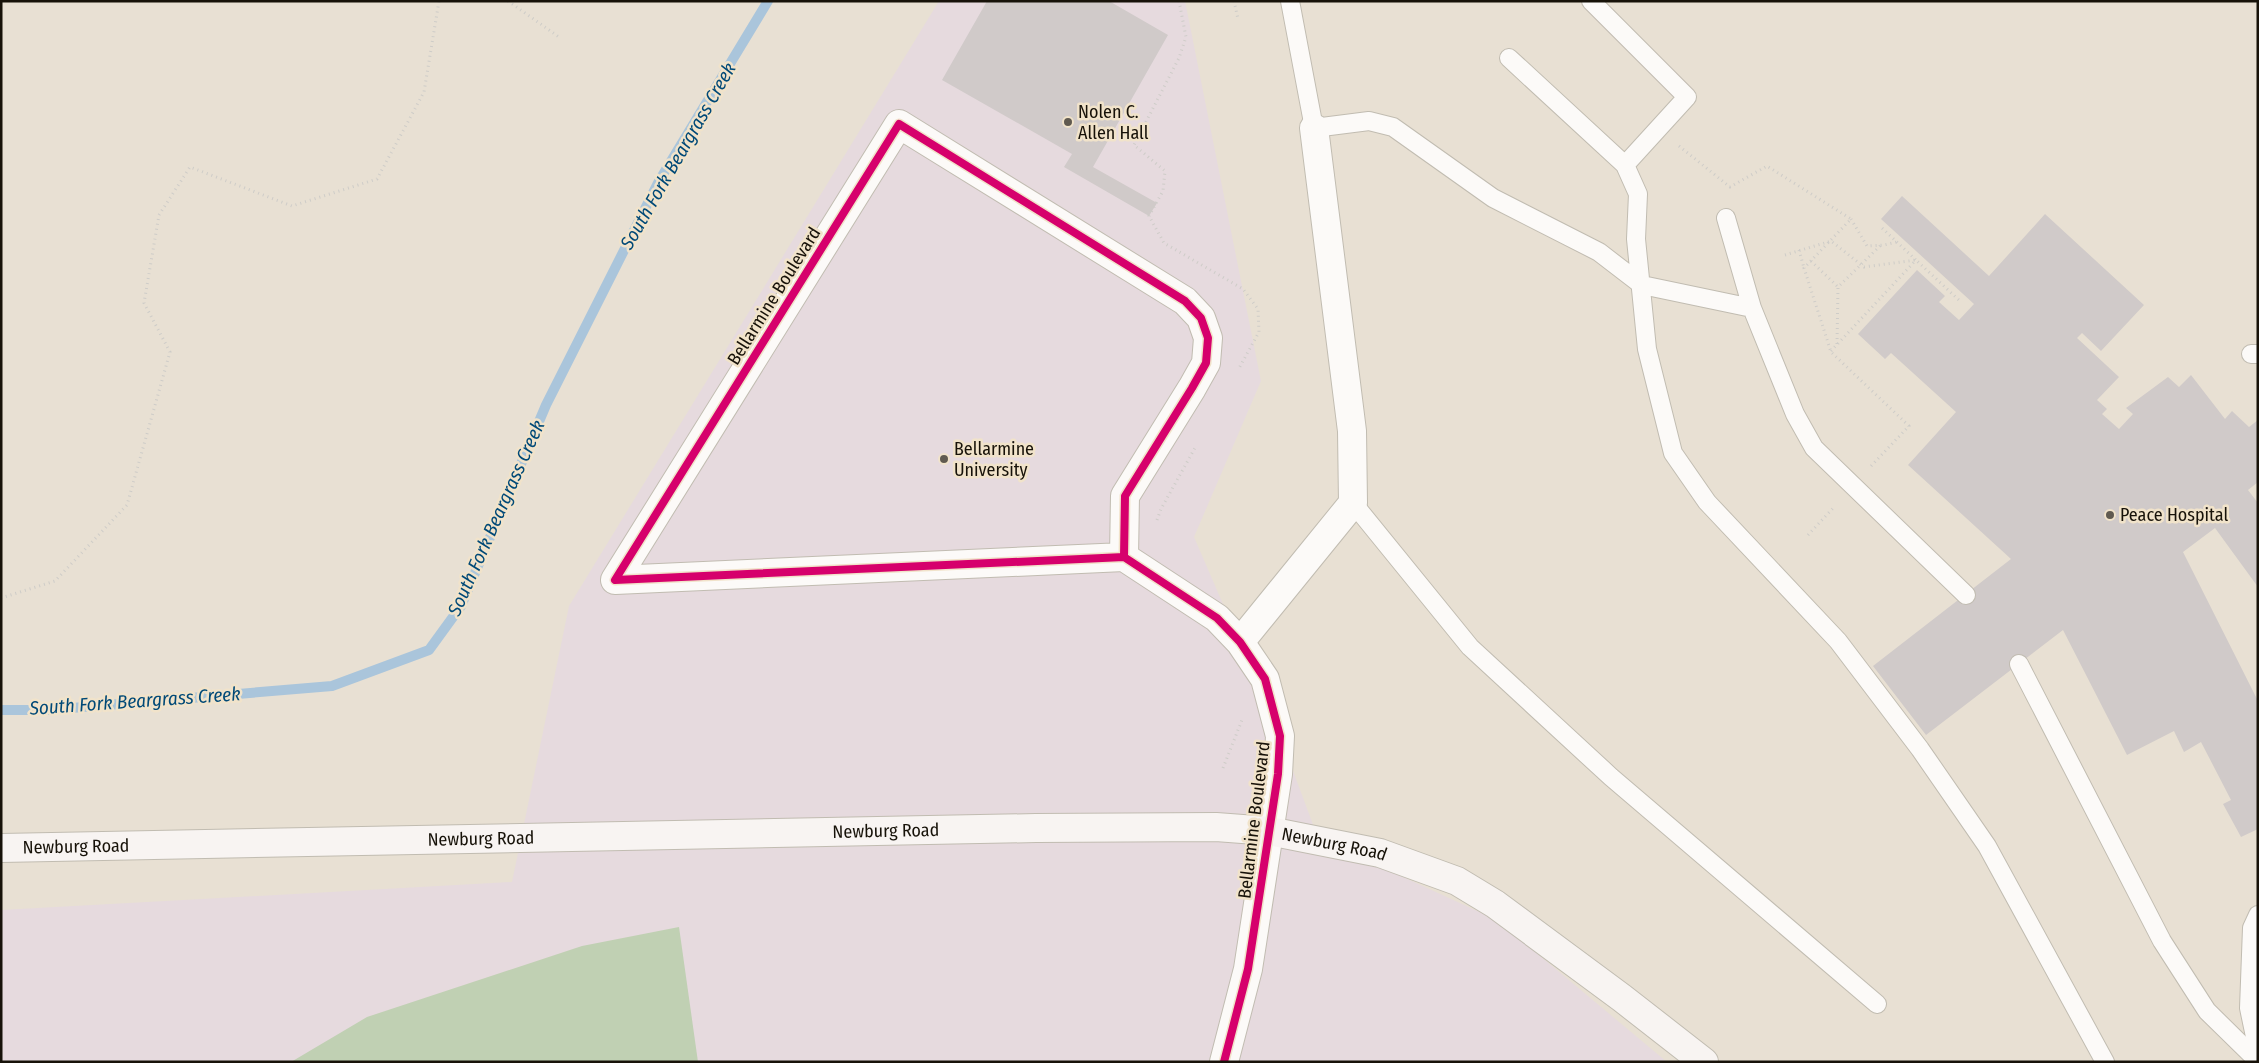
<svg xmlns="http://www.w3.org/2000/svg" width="2259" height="1063" font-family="'Fira Sans Condensed',sans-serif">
  <rect width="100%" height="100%" fill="#e8e0d3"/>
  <path fill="#e6dade" d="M939 1H1185L1261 381 1194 537 1280 736 1318 838 1497 920 1667 1062H1V910L512 882 569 606Z"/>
  <path fill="#c0d0b3" d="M679 927 698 1062H291L367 1017 582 946Z"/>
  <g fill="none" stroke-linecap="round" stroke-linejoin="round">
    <path stroke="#aac5db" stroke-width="10" d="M1 710H48L332 686 429 650 461 606 546 405 659 181 768 1"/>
  </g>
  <path fill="#d0cac9" d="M987 1H1109L1168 35 1093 167 1157 203 1149 216 1064 167 1072 154 942 80Z
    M1902 196 1989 276 2045 214 2144 305 2101 351 2082 333 2077 338 2119 377 2097 400 2107 409 2102 414 2119 429 2133 414 2126 408 2168 377 2179 387 2191 375 2225 419 2232 411 2249 427 2258 420V482L2248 490 2258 503V587L2215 528 2183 552 2258 701V829L2241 837 2223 804 2231 800 2201 742 2184 752 2174 731 2127 755 2063 630 1926 735 1873 666 2011 559 1908 465 1956 412 1891 353 1885 359 1858 334 1917 270 1945 296 1939 302 1959 320 1974 304 1881 219Z"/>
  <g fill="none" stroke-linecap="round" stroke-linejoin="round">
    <g stroke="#c1bcb1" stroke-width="20">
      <path id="service" d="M1290 1 1314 128 1369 121 1393 127 1493 198 1599 252 1642 285 1752 308 1795 414 1814 448 1966 595
        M1591 1 1687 97 1625 165
        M1509 58 1625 165 1638 194 1636 239 1647 349 1673 453 1707 502 1838 641 1920 749 1987 846 2105 1062
        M1726 218 1752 308
        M2251 354H2258
        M1353 503 1470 647 1611 777 1877 1004
        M2019 664 2162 941 2207 1011 2258 1061
        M2258 915 2252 928 2249 1008 2258 1051"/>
    </g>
    <g stroke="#c1bcb1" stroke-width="30">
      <path id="minor" d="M1124 557 1125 496 1192 388 1206 363 1208 338 1201 318 1185 301 899 124 615 580 1124 557 1217 618 1240 642 1265 679 1280 736 1278 774 1248 969 1224 1062
        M1240 642 1353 503 1352 431 1314 128"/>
    </g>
    <g stroke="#c1bcb1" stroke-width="30">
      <g id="secondary">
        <path id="s1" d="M1 848 1036 828 1216 827 1269 831 1380 853 1457 881 1495 904 1622 998 1704 1062"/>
      </g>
    </g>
    <path stroke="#ceccc8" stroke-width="3" stroke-dasharray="1 4" stroke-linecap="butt" d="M508 1 559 37
      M1179 1 1186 37 1179 58 1134 145 1165 171 1163 191 1149 216 1164 243 1243 289 1258 309 1259 332 1238 370
      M1234 1 1238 19
      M1679 146 1730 187 1767 166 1851 219 1804 268 1831 352 1909 426 1871 466
      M1851 219 1867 246 1884 245 1897 242
      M1799 250 1804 268
      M1785 255 1831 241 1864 267 1916 260 1961 302
      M1811 261 1838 287
      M1837 344 1838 287 1881 245
      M1831 351 1916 260 1882 228
      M1157 520 1161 509 1196 446
      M1808 535 1835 506
      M1 598 55 581 127 505 170 352 144 303 159 215 190 167 292 206 377 179 424 92 439 1
      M1223 768 1242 720"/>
    <use href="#service" stroke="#fcfaf8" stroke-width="18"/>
    <use href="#minor" stroke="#fcfaf8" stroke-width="28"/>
    <use href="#secondary" stroke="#f8f4f2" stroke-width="28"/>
    <g stroke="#f1e3ca" stroke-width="11">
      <path id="cycleway" d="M1124 557 1125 496 1192 388 1206 363 1208 338 1201 318 1185 301 899 124 615 580 1124 557 1217 618 1240 642 1265 679 1280 736 1278 774 1248 969 1224 1062"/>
    </g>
    <use href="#cycleway" stroke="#d6006c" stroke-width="8"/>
  </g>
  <g fill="#605a50" stroke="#f1e3ca" stroke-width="2">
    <circle cx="1068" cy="122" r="5"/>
    <circle cx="944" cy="459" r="5"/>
    <circle cx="2110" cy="515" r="5"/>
  </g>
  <g text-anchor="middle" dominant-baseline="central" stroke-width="5" stroke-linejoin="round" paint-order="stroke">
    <g font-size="18" fill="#171209" stroke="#f1e3ca" text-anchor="start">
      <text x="1078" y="112">Nolen C.<tspan x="1078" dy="21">Allen Hall</tspan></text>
      <text x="954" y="449">Bellarmine<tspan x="954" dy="21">University</tspan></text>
      <text x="2120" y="515">Peace Hospital</text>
    </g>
    <g font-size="18" fill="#171209" stroke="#f1e3ca">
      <text transform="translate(774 296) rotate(-58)">Bellarmine Boulevard</text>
      <text transform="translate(1254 820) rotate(-83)">Bellarmine Boulevard</text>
      <text stroke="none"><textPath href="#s1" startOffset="885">Newburg Road</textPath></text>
      <text stroke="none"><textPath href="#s1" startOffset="480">Newburg Road</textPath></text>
      <text stroke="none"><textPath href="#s1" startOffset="1335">Newburg Road</textPath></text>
      <text stroke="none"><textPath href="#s1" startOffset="75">Newburg Road</textPath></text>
    </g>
    <g font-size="19" font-style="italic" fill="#004977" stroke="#f1e3ca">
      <text transform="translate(678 156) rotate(-60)">South Fork Beargrass Creek</text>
      <text transform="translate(496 518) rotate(-66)">South Fork Beargrass Creek</text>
      <text transform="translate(135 701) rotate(-4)">South Fork Beargrass Creek</text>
    </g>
  </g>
  <rect width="2259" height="1063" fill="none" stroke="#171209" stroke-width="5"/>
</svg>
